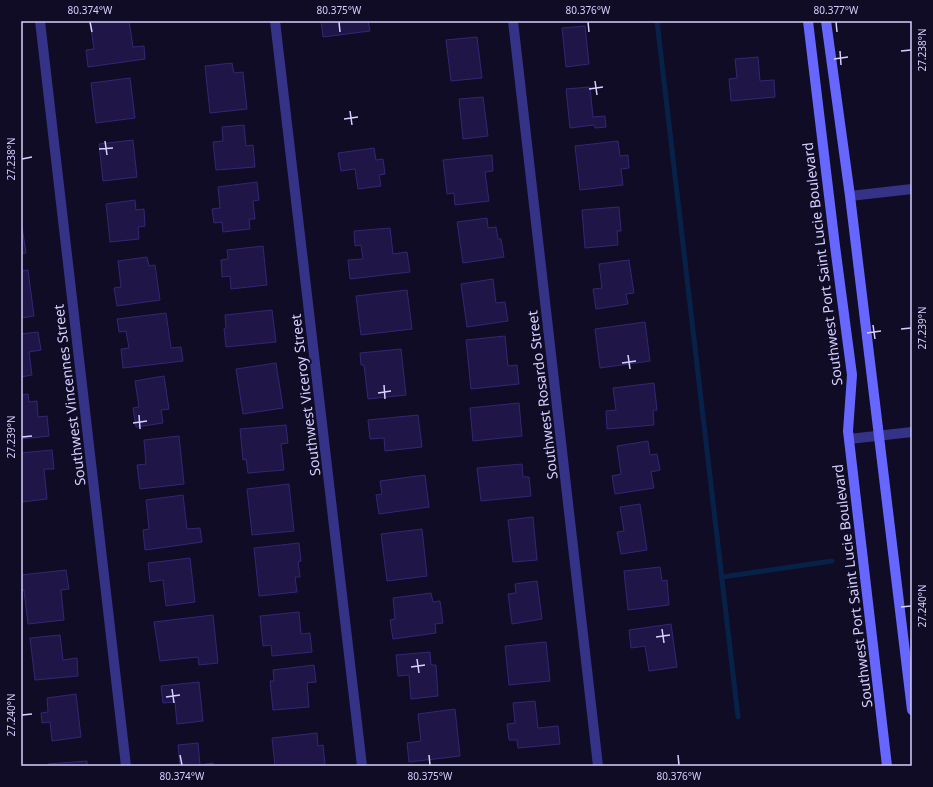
<svg xmlns="http://www.w3.org/2000/svg" width="933" height="787" font-family="'Noto Sans',sans-serif">
  <rect width="100%" height="100%" fill="#100c25"/>
  <g fill="none" stroke-linecap="round" stroke-linejoin="round">
    <path stroke="#072149" stroke-width="5" d="M657 21 738 717
      M722 577 832 561"/>
  </g>
  <path fill="#1f1647" stroke="#342675" d="M90 21H129L133 47 144 46 145 59 88 67 86 50 94 49Z
    M321 21H368L370 31 323 37Z
    M585 26 589 64 566 67 562 28Z
    M477 37 482 78 451 81 446 40Z
    M758 57 760 81 774 80 775 97 731 101 729 79 737 78 735 59Z
    M232 63 234 73 243 72 247 109 210 113 205 66Z
    M130 78 135 118 96 123 91 83Z
    M590 87 593 117 605 116 606 127 595 128 594 125 570 128 566 89Z
    M483 97 488 136 463 139 459 99Z
    M244 125 246 146 253 145 255 167 216 170 213 142 223 141 222 127Z
    M133 140 137 177 103 181 99 144Z
    M618 141 620 156 628 155 629 168 621 169 623 185 580 190 575 146Z
    M374 148 376 160 383 159 385 174 379 175 381 186 358 189 355 169 341 171 338 153Z
    M492 155 493 171 485 172 489 201 455 205 454 193 447 194 443 160Z
    M257 182 259 200 253 201 255 219H249L250 229 223 232 222 222 214 223 212 209 220 208 218 187Z
    M135 200 136 210 144 209 145 226 138 227 139 239 110 242 106 204Z
    M619 207 621 231H617L618 245 585 248 582 210Z
    M487 218 488 228 496 227 498 239H501L504 257 463 263 457 222Z
    M21 220 26 253 21 254Z
    M390 228 393 254 407 252 410 272 350 279 348 260 363 259 361 245 355 246 354 231Z
    M263 246 267 285 231 289 230 276 222 277 221 260 228 259 227 250Z
    M147 257 149 266 155 265 160 300 117 306 114 288 121 287 118 261Z
    M629 260 634 293 626 294 628 304 596 309 593 289 602 288 599 264Z
    M28 270 34 316 21 318V271Z
    M493 279 496 303 505 302 508 321 467 327 461 284Z
    M407 290 412 329 361 335 356 296Z
    M272 310 276 342 226 347 224 329 226 328 225 315Z
    M166 313 171 348 181 347 183 361 123 368 121 349 129 348 126 331 119 332 117 319Z
    M645 322 650 361 600 368 595 329Z
    M38 332 41 350 29 352 32 375 21 377V334Z
    M505 336 508 366 517 365 519 384 471 389 466 340Z
    M401 349 406 395 368 399 364 365H361L360 353Z
    M276 363 283 408 243 414 236 369Z
    M164 376 169 409 161 410 163 423 136 427 133 408 139 407 135 381Z
    M654 383 657 410H653L654 425 607 429 606 411 616 410 613 388Z
    M28 394 29 402 37 401 38 417 47 416 49 436 21 439V395Z
    M519 403 522 436 473 441 470 408Z
    M418 415 422 447 385 451 384 438 370 439 368 420Z
    M286 425 288 443 281 444 284 470 248 473 246 459 243 460 240 429Z
    M179 436 184 484 140 489 137 465 146 464 144 440Z
    M648 441 650 455 657 454 660 470 651 472 654 488 615 494 612 476 621 474 617 446Z
    M52 450 54 469H44L47 499 21 502V453Z
    M522 464 523 477H529L531 496 481 501 477 468Z
    M425 475 429 507 379 514 376 495 382 494 380 481Z
    M289 484 294 531 252 535 247 489Z
    M183 495 187 529 200 528 202 542 145 550 143 530 149 529 146 500Z
    M640 504 647 550 621 554 617 532 624 531 620 507Z
    M533 517 537 560 513 562 508 520Z
    M422 529 427 576 387 581 381 534Z
    M299 543 301 561 298 562 300 577H295L297 592 259 596 254 548Z
    M190 558 195 602 166 606 163 580 150 582 148 563Z
    M660 567 662 581 667 580 669 605 628 610 624 571Z
    M66 570 69 589 61 590 64 620 28 624 24 590H21V575Z
    M537 581 542 619 512 624 508 594 516 593 515 584Z
    M431 593 433 602 440 601 443 623 435 624 436 633 393 639 390 620 395 619 393 598Z
    M299 612 301 634 310 633 312 652 272 656 271 645 263 646 260 616Z
    M213 615 218 663 199 665 198 657 160 661 154 622Z
    M671 624 677 667 649 671 645 646 631 648 629 630Z
    M60 635 63 660 77 658 78 676 35 680 30 638Z
    M546 642 550 681 509 685 505 646Z
    M430 652 431 665H436L438 696 411 699 409 675 398 676 396 655Z
    M314 665 316 682 307 683 309 707 273 710 270 681H274L273 670Z
    M199 682 203 721 177 724 175 702 163 703 161 686Z
    M76 694 81 737 52 741 50 722 42 723 41 713 48 712 47 698Z
    M535 701 538 728 558 726 560 744 518 748 517 740H509L507 724 515 723 513 703Z
    M455 709 460 756 409 762 407 743 421 741 418 714Z
    M317 733 318 746 323 745 325 764 311 766H275L272 738Z
    M198 743 200 765 213 763V766H180L178 745Z
    M87 761V766H48V764Z"/>
  <g fill="none" stroke-linecap="round" stroke-linejoin="round">
    <path stroke="#343388" stroke-width="10" d="M40 21 126 766
      M275 21 362 766
      M513 21 598 766
      M850 196 912 189"/>
    <path stroke="#343388" stroke-width="10" d="M849 439 912 432"/>
    <path stroke="#6767ff" stroke-width="10" d="M808 21 835 246 852 375 848 431 887 766
      M826 21 850 196 912 710"/>
  </g>
  <path fill="none" stroke="#d4d0ff" stroke-width="1.5" d="M90 22 92 32M339 22 340 32M588 22 589 32M836 22 837 32M840 51 841 65M901 51 911 50M834 59 848 57M595 81 597 95M589 89 603 87M350 111 352 125M344 119 358 117M105 141 107 155M99 149 113 148M22 159 32 157M873 325 875 339M901 329 911 328M867 333 881 331M628 355 630 369M622 363 636 361M384 385 385 399M378 393 391 391M139 415 140 429M133 423 147 421M22 437 32 436M901 607 911 606M662 629 664 643M656 637 670 635M417 659 419 673M411 667 425 665M172 689 174 703M166 697 180 695M22 715 32 714M180 755 182 765M429 755 430 765M678 755 679 765"/>
  <g text-anchor="middle" dominant-baseline="central" stroke-width="4" stroke-linejoin="round" paint-order="stroke">
    <g font-size="14" fill="#d4d0ff" stroke="#100c25">
      <text transform="translate(822 264) rotate(-97)">Southwest Port Saint Lucie Boulevard</text>
      <text transform="translate(69 395) rotate(-97)">Southwest Vincennes Street</text>
      <text transform="translate(305 395) rotate(-97)">Southwest Viceroy Street</text>
      <text transform="translate(542 395) rotate(-97)">Southwest Rosardo Street</text>
      <text transform="translate(852 586) rotate(-97)">Southwest Port Saint Lucie Boulevard</text>
    </g>
  </g>
  <rect width="933" height="787" fill="none" stroke="#100c25" stroke-width="44"/>
  <rect x="22" y="22" width="889" height="743" fill="none" stroke="#d4d0ff" stroke-width="1.5"/>
  <g font-size="10" text-anchor="middle" fill="#d4d0ff">
    <text x="90" y="14">80.374°W</text>
    <text x="339" y="14">80.375°W</text>
    <text x="588" y="14">80.376°W</text>
    <text x="836" y="14">80.377°W</text>
    <text transform="translate(922 50) rotate(-90)" y="4">27.238°N</text>
    <text transform="translate(11 159) rotate(-90)" y="4">27.238°N</text>
    <text transform="translate(922 328) rotate(-90)" y="4">27.239°N</text>
    <text transform="translate(11 437) rotate(-90)" y="4">27.239°N</text>
    <text transform="translate(922 606) rotate(-90)" y="4">27.240°N</text>
    <text transform="translate(11 715) rotate(-90)" y="4">27.240°N</text>
    <text x="182" y="780">80.374°W</text>
    <text x="430" y="780">80.375°W</text>
    <text x="679" y="780">80.376°W</text>
  </g>
</svg>
